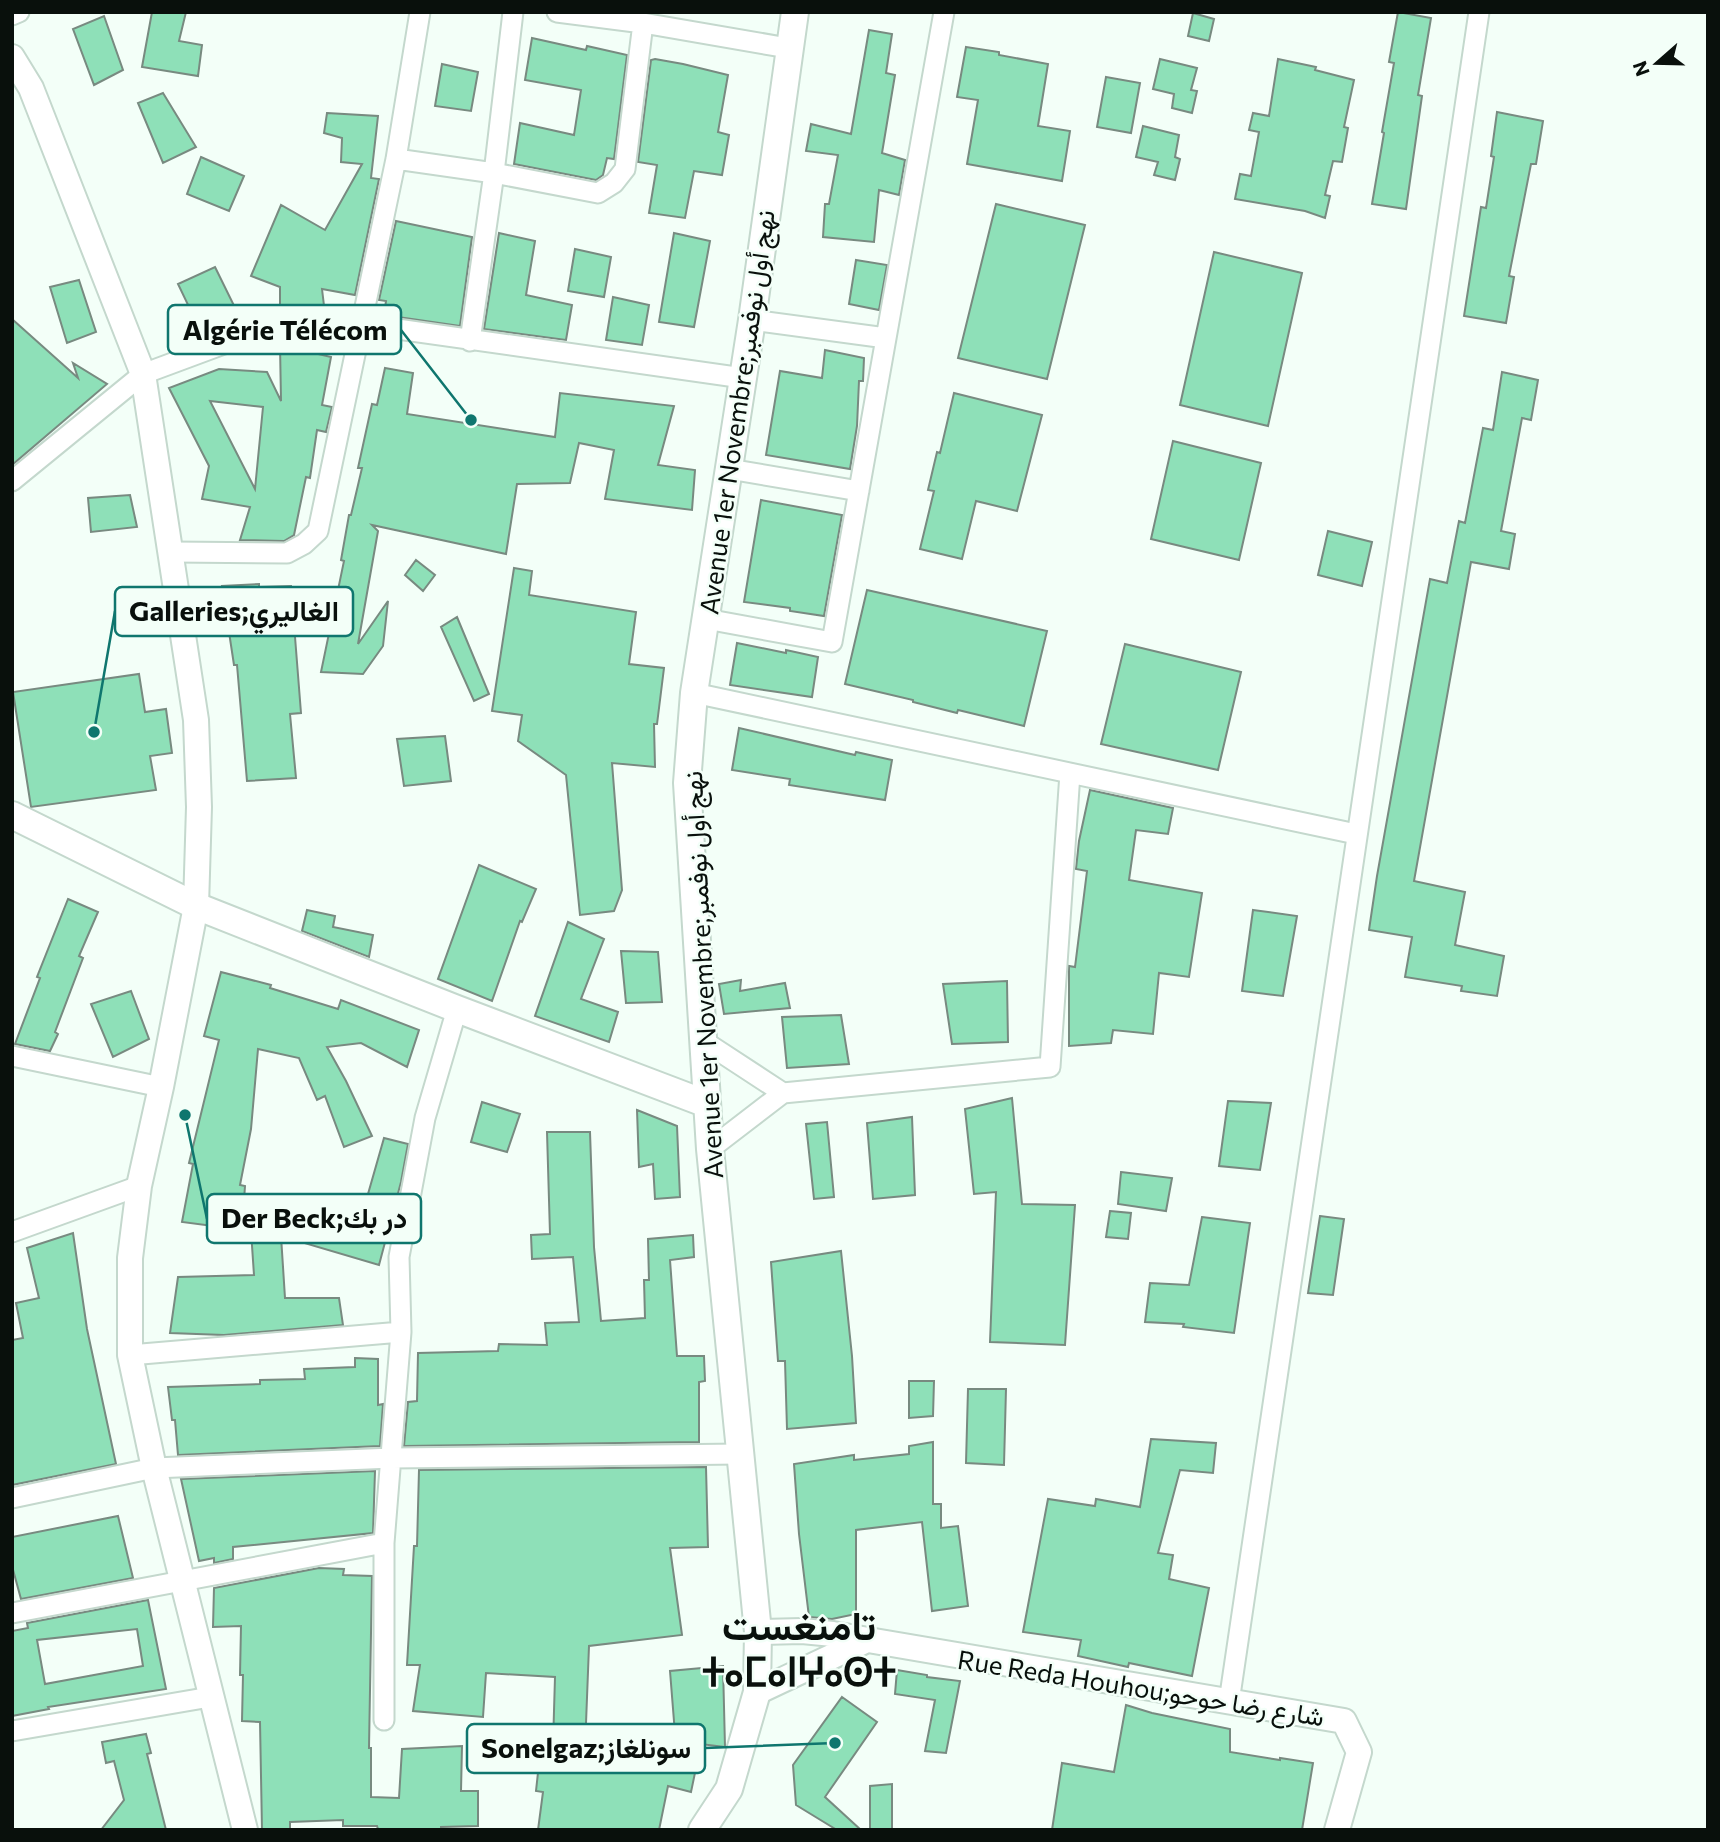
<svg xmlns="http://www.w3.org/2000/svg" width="1720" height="1842" font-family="Commissioner,Vazirmatn,'Noto Sans Tifinagh',sans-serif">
  <rect width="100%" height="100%" fill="#f3fff8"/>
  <path fill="#8ee0b8" stroke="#788a80" stroke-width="2" fill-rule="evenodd" d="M152 12H186L179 41 202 45 198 76 142 67Z
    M1398 12 1431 18 1418 95 1422 96 1406 209 1372 204 1384 133 1382 132 1394 63 1389 62Z
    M1193 13 1214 19 1209 41 1188 36Z
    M104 16 123 70 94 85 73 29Z
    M869 30 892 34 886 73 895 75 882 153 905 160 899 195 879 190 874 242 823 237 825 204H829L838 155 806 151 811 124 851 134Z
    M532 38 586 50 587 46 627 55 614 159 607 158 603 175 596 180 514 164 520 123 574 135 581 90 525 80Z
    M966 47 999 52V55L1048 64 1038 126 1070 131 1062 181 967 164 978 100 957 97Z
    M655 59 683 64 728 75 718 132 729 135 722 175 694 171 685 218 649 213 657 165 638 162 651 60Z
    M1160 59 1197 68 1191 90 1197 91 1192 113 1172 108 1174 94 1153 89Z
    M1278 59 1316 67 1315 70 1354 80 1344 127 1348 128 1342 162 1333 161 1325 195 1330 196 1325 218 1305 211 1235 199 1240 174 1251 176 1259 132 1249 130 1253 113 1269 116Z
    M442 64 478 72 471 111 435 106Z
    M1106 77 1140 83 1131 133 1097 127Z
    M163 93 196 147 163 163 138 103Z
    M1497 112 1543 121 1536 164H1531L1509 276 1514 277 1506 323 1464 316 1481 207 1486 208 1494 157 1491 156Z
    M327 113 378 116 371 178 379 179 355 295 322 289 325 314 280 317V287L251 276 281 205 325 230 362 164 341 162 342 138 324 133Z
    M1143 126 1179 135 1175 157 1180 159 1175 180 1154 175 1158 162 1136 157Z
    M201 157 244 176 229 211 187 194Z
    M996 204 1085 225 1047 379 958 358Z
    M396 221 472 237 460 326 384 315 386 301 379 300Z
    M499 233 535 241 526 295 572 305 566 340 484 329Z
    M674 233 710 241 694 327 659 322Z
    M575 249 611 257 604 297 568 291Z
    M1214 252 1302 273 1268 426 1180 405Z
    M856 260 887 265 879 310 849 304Z
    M215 267 243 324 227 330 201 332 178 284Z
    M79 280 96 332 67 343 50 287Z
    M613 297 649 305 642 345 606 340Z
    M12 319 78 378 73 363 107 384 12 465Z
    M280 345 331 357 322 405 332 407 326 432 317 430 310 478 306 477 294 535 284 541 240 540 250 507 202 499 209 466 169 388 219 369 267 372 281 401ZM210 401 263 407 255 489Z
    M825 350 864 358 863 381H859L857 426 850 469 766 455 780 371 822 378Z
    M385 368 413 373 407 414 555 437 560 393 674 406 658 465 695 470 692 510 605 499 614 450 579 443 570 483 517 484 506 554 372 525 378 531 358 644 388 601 383 646 363 674 321 672 344 561 341 560 349 515H351L362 468H358L372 404 377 405Z
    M1502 372 1538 380 1531 420 1522 418 1501 531 1515 534 1509 569 1471 562 1414 881 1465 892 1455 945 1504 956 1497 996 1461 991 1462 986 1405 977 1412 937 1369 930 1377 876 1430 579 1447 583 1459 521 1465 523 1483 428 1493 430Z
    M954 393 1042 415 1017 511 976 501 962 559 920 549 934 491 928 490 937 452 940 453Z
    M1173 441 1261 463 1239 560 1151 539Z
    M130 495 137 527 91 532 88 498Z
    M761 500 842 515 824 616 790 611V608L744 602Z
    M1328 531 1372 542 1362 586 1318 575Z
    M416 560 435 575 423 591 405 575Z
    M514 568 532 571 529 595 636 612 629 664 664 668 657 724H654L655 767 612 763 622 890 614 911 580 915 566 775 518 741 522 715 492 711Z
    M259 584V587L291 586 301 713 290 714 296 778 247 781 237 665H234L222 586Z
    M867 590 1047 631 1024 726 958 710 957 713 913 702V700L845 684Z
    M457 617 489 694 474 701 441 627Z
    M737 643 786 653V650L818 657 812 697 730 685Z
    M1125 644 1241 672 1218 770 1101 744Z
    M139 674 145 712 166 709 172 753 150 756 156 790 31 807 13 692Z
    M739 728 855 755 856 752 892 760 885 800 789 785 790 779 732 770Z
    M445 736 451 781 404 786 397 739Z
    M1090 790 1173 808 1168 834 1136 830 1129 880 1202 893 1189 977 1159 973 1153 1034 1113 1030 1111 1043 1069 1046V966L1075 967 1087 871 1076 869 1079 841Z
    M479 865 536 889 522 922 520 921 492 1001 438 979Z
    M68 899 98 912 79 956 83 958 55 1032 58 1034 50 1051 15 1044 40 978 37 977Z
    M307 910 335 916 333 927 373 935 369 957 302 931Z
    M1253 910 1297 916 1283 996 1242 991Z
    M568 922 604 939 581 999 618 1012 609 1042 535 1016Z
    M621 951 658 952 662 1002 626 1003Z
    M221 972 271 985 270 988 338 1009 341 1000 419 1030 407 1067 361 1043 327 1047 346 1081 372 1136 344 1147 325 1096 317 1100 299 1058 258 1049 251 1129 240 1185 245 1186 243 1214H306L307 1209 360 1222 384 1138 408 1144 401 1182 379 1265 281 1236 285 1298H339L343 1325 224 1335 170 1333 178 1277 254 1275 251 1231 182 1222 193 1164 189 1163 219 1040 204 1036Z
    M741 980 740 991 785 983 790 1008 724 1014 719 984Z
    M1007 981 1008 1042 952 1044 943 984Z
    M131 991 149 1039 113 1057 91 1004Z
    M841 1015 849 1064 787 1068 782 1017Z
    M1012 1098 1022 1204 1075 1205 1065 1345 990 1342 996 1192 974 1194 965 1109Z
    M1228 1101 1271 1103 1260 1170 1219 1166Z
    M482 1102 520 1114 507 1152 471 1142Z
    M637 1110 677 1126 680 1197 655 1199 653 1164 639 1167Z
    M912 1117 915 1195 873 1199 867 1123Z
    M827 1122 834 1197 814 1199 806 1124Z
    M547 1132H590L594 1247 601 1321 645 1318 644 1280H649L648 1239 693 1235 694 1257 670 1260 677 1356H704L705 1381 699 1382V1442L404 1446 408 1402 417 1401 418 1353 498 1351 499 1344 547 1345 545 1323 579 1322 573 1257 532 1259 531 1235 550 1234Z
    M1121 1172 1172 1178 1166 1211 1118 1204Z
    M1110 1211 1131 1213 1128 1239 1106 1237Z
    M1320 1216 1344 1219 1333 1295 1308 1293Z
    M1202 1217 1250 1223 1234 1333 1183 1327 1184 1324 1145 1322 1150 1283 1189 1285Z
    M73 1233 87 1329 116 1464 12 1485V1340L23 1338 16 1303 39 1298 27 1248Z
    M841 1251 852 1356 856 1423 787 1429 785 1361H778L771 1262Z
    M355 1358 378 1359V1405L383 1404 380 1446 178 1455 175 1420H172L168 1387 260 1384V1380L305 1379 304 1369 355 1367Z
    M909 1381H934L933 1416 909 1418Z
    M968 1389H1006L1004 1465 966 1463Z
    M1151 1439 1216 1443 1213 1473 1180 1470 1158 1553 1173 1555 1169 1579 1209 1588 1192 1676 1129 1663 1128 1667 1078 1656 1081 1640 1023 1632 1048 1499 1095 1506 1096 1499 1140 1507Z
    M933 1442V1504H941V1528L958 1526 968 1606 932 1611 922 1522 856 1530V1614L832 1619 809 1617 799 1534 794 1464 854 1455V1460L909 1454V1446Z
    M706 1467 708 1547 670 1548 682 1635 589 1646 585 1749 677 1759 670 1671 723 1666 725 1747 701 1744 691 1792 668 1786 659 1830H538L543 1792 536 1791 541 1745H553L555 1677 486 1673 483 1717 413 1711 420 1665H407L414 1546H417L419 1470Z
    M375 1471 373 1533 233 1547V1559L214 1563V1558L199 1561 181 1479Z
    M118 1516 133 1578 21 1599 12 1566V1537Z
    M319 1568 344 1569 343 1575 372 1576 369 1748H371V1797L399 1798 402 1749 462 1746 461 1791H478V1826L441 1827V1830L378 1829 377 1826H343V1820L290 1822V1829L262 1830 260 1722 242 1721 243 1675H240L241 1626 213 1627 214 1588Z
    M148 1600 166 1689 48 1707 49 1709 12 1716V1631L28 1628 27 1623ZM137 1629 143 1666 45 1684 37 1640Z
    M897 1670 927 1675V1677L960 1681 946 1753 925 1751 935 1700 895 1694Z
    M842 1697 877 1722 825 1797 861 1830H837L796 1805 793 1765Z
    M1126 1705 1152 1713 1230 1729V1752L1280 1760V1758L1313 1763 1302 1830H1052L1062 1763 1114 1772Z
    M146 1734 151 1753 147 1754 166 1830H101L124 1800 114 1761 106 1763 102 1742Z
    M892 1784V1830H870V1786Z"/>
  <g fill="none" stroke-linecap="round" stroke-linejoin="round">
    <g stroke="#c4d8cd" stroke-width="23">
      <path id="minor" d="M557 12 643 23 788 48
        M12 15 19 12
        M396 159 494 173 598 193 614 183 625 169 643 23
        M752 320 886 338
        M470 341 494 173 513 12
        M729 469 859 491
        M12 481 143 374 248 335 279 329 362 324 743 378
        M172 552 287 553 304 544 318 531 396 159 420 12
        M706 619 832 642 944 12
        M694 693 1356 834
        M702 1040 783 1093 1050 1067 1070 773
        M12 1056 161 1087
        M710 1149 783 1093
        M12 1232 139 1186
        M130 1355 401 1332
        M12 1498 154 1468 392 1458 740 1454
        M12 1613 384 1543
        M1229 1702 1479 12
        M384 1720V1543L401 1332 399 1257 425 1118 457 1009
        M12 1731 210 1697"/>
    </g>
    <g stroke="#c4d8cd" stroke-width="28">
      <path id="tertiary" d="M12 57 31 88 143 374 196 720 199 807 196 906 161 1087 139 1186 130 1258V1355L154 1468 245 1830
        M758 1632 802 1631 833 1634 1344 1721 1359 1752 1337 1830
        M757 1692 867 1640"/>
    </g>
    <g stroke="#c4d8cd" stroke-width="30">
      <path id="secondary" d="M12 815 196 906 457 1009 707 1104
        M702 1830 729 1789 757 1692 758 1632 710 1149 687 783 694 693 752 320 795 12"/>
    </g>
    <use href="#minor" stroke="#fff" stroke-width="19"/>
    <use href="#tertiary" stroke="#fff" stroke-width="24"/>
    <use href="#secondary" stroke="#fff" stroke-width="26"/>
  </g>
  <g text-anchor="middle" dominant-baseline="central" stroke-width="5" stroke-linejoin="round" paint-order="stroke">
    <g font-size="26" fill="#09100c" stroke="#f3fff8">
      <text transform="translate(736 412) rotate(-82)">Avenue 1er Novembre;نهج أول نوفمبر</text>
      <text transform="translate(702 975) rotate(-93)">Avenue 1er Novembre;نهج أول نوفمبر</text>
      <text transform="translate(1141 1687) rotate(9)">Rue Reda Houhou;شارع رضا حوحو</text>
    </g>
    <g font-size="40" font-weight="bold" fill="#09100c" stroke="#f3fff8">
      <text x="799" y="1623">تامنغست<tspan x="799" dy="46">ⵜⴰⵎⴰⵏⵖⴰⵙⵜ</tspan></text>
    </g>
  </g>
  <path fill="none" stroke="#0f766e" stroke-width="2.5" d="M471 420L401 330M94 732L115 611M185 1115L207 1219M835 1743L705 1748"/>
  <g fill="#0f766e" stroke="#f3fff8" stroke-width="2.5">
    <circle cx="471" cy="420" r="7"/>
    <circle cx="94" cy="732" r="7"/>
    <circle cx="185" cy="1115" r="7"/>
    <circle cx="835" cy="1743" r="7"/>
  </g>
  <g fill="#f3fff8" stroke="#0f766e" stroke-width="2.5">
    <rect x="168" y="305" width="233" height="49" rx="7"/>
    <rect x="115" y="587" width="238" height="49" rx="7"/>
    <rect x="207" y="1194" width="214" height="49" rx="7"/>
    <rect x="467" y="1724" width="238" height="49" rx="7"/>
  </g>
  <g font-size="28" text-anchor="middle" font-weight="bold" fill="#09100c">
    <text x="285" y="340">Algérie Télécom</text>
    <text x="234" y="621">Galleries;الغاليري</text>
    <text x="314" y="1228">Der Beck;در بك</text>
    <text x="586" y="1758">Sonelgaz;سونلغاز</text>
  </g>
  <rect width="1720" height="1842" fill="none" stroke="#09100c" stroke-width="28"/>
  <g transform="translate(1657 63) rotate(250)" stroke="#f3fff8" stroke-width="5" paint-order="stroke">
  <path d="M0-5L12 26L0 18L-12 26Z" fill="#09100c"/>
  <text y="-10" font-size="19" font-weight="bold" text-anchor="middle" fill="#09100c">N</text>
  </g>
</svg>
